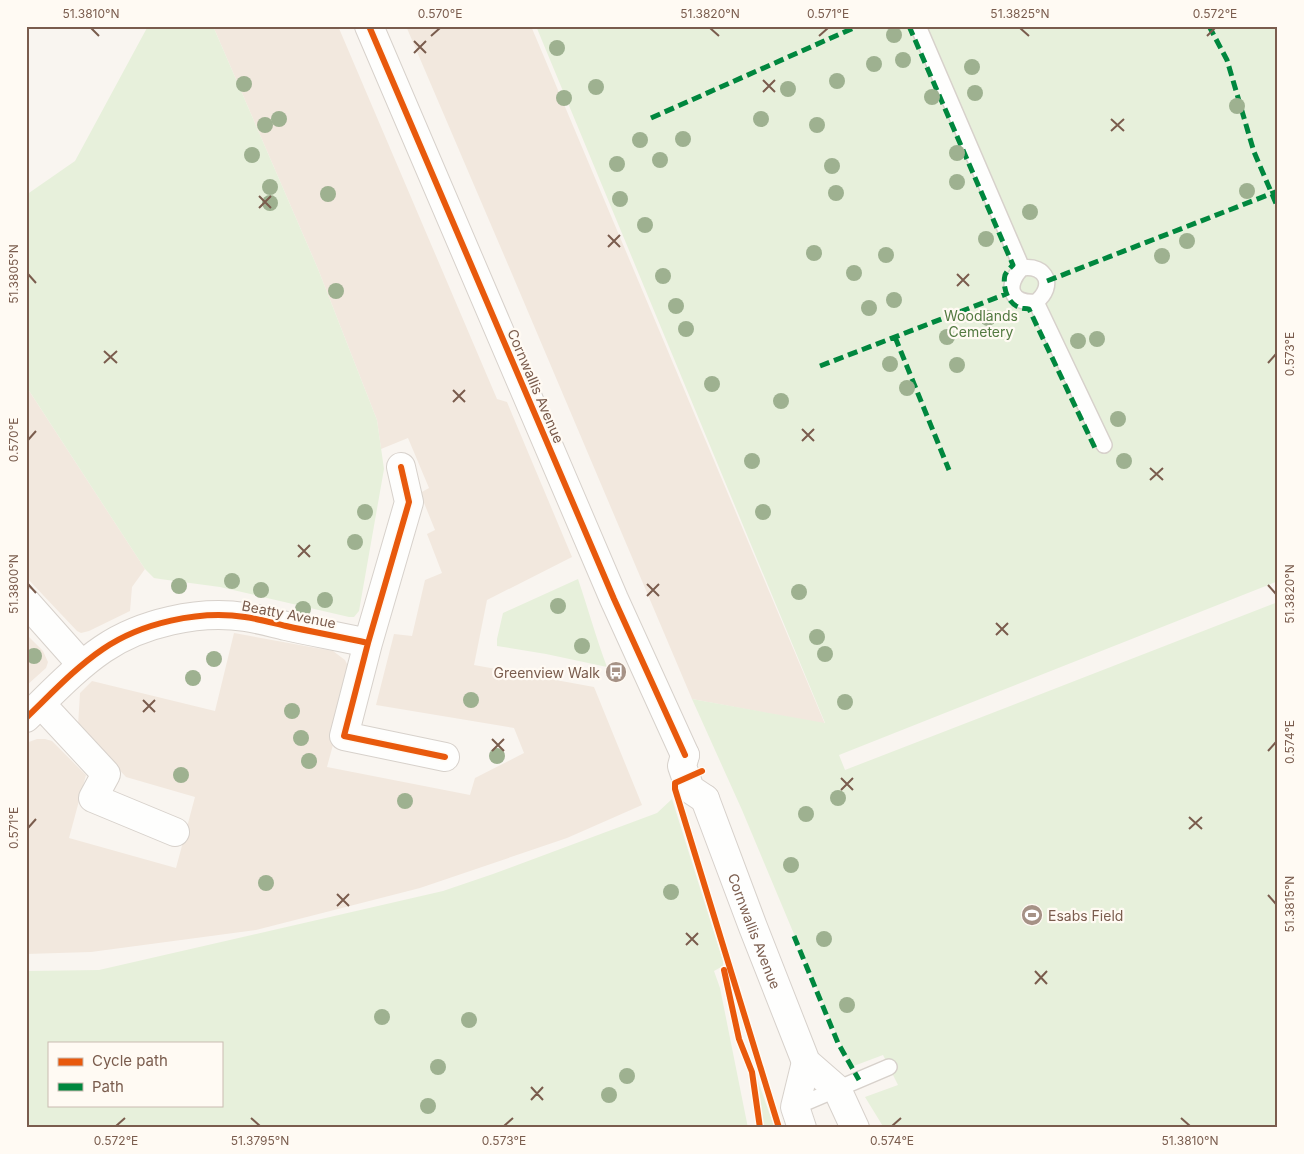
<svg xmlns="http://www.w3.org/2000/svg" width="1304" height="1154" font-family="Inter,sans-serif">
  <rect width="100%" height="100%" fill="#f9f5f0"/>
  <path fill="#f2e8de" d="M213 26H338L497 399 507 402 572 557 487 600 474 665 594 687 642 805 567 838 420 888 256 930 91 952 26 954V743L37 739H45L52 741 86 775 69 838 176 868 195 797 126 777 78 726 80 693 92 681 215 711 234 633 333 651 345 660 349 668 351 678 327 767 470 795 475 778 524 753 514 728 376 705 394 634 412 636 425 580 442 573 427 534 435 530 420 493 429 488 408 438 381 449 377 420 318 269Z
    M406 26H531L825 724 692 699 515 281Z
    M26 386 145 569 132 587 130 611 89 631 81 633 77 631 26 577Z
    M26 634 43 651 48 662 46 668 26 686Z"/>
  <path fill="#e7f0db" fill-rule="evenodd" d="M148 26H213L318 269 377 420 384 469 359 611 354 617H349L220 587 160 579 154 578 145 569 26 386V195L75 161Z
    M536 26H1278V581L839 755 845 770 1278 602V1128H884L865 1097 898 1085 883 1055 851 1067 830 1020 742 810 692 699 825 723Z
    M578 579C588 608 596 638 607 667L546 654 497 646V639L503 613Z
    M672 799 723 961V966L714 971 720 988 748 1128H26V971L99 970 443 891 493 874 657 813ZM49 1043H221V1105H49Z
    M755 1073 774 1126V1128H764Z"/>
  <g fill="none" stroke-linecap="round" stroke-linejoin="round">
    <g stroke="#d7d1cb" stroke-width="18">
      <path id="service" d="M918 26 1022 268C1046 264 1056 286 1036 302L1104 445
        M1022 268C1004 286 1011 304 1036 302
        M795 1107 889 1067"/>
    </g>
    <g stroke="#d7d1cb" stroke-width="30">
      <path id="minor" d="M401 467 409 502 368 643 344 736 445 757
        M26 602 82 665
        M41 704 106 774 93 798 175 832
        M26 718C51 694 75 668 103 649 141 623 199 610 245 617 259 619 273 623 286 626 313 632 341 637 368 643"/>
    </g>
    <g stroke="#d7d1cb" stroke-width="30">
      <g id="tertiary">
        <path d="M369 26 614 599 685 755"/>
        <path d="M685 755 682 766 690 789 705 799"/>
        <path id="s1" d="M705 799 753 927 806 1062 837 1089 855 1128"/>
        <path d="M802 1128 795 1107 806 1062"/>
      </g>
    </g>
    <use href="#service" stroke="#fefefd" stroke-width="15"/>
    <use href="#minor" stroke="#fefefd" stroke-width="28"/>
    <use href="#tertiary" stroke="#fefefd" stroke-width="28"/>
    <path stroke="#00873e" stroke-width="5" stroke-dasharray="10 5" stroke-linecap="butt" d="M909 26 1013 265C1010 268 1007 271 1005 275 1002 287 1008 305 1021 308 1023 309 1026 308 1029 309L1095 448
      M1209 26 1227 60 1254 152 1278 208
      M651 118 858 26
      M1047 281 1278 191
      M895 337 949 470
      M820 366 1006 294
      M794 936 838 1043 859 1080"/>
    <g stroke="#fffaf3" stroke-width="9">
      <path id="cycleway" d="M369 26 614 599 685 755
        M401 467 409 502 368 643 344 736 445 757
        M26 718C51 694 75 668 103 649 141 623 199 610 245 617 259 619 273 623 286 626 313 632 341 637 368 643
        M702 771 675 783V789L779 1128
        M724 970 739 1039 752 1072 760 1128"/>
    </g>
    <use href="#cycleway" stroke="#e8590c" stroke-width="6"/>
  </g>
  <g fill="#9eb190">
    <circle cx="894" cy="35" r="8"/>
    <circle cx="557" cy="48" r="8"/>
    <circle cx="903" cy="60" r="8"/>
    <circle cx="874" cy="64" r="8"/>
    <circle cx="972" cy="67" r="8"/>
    <circle cx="837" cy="81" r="8"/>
    <circle cx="244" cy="84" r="8"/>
    <circle cx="596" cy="87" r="8"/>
    <circle cx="788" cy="89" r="8"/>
    <circle cx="975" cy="93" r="8"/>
    <circle cx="932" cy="97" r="8"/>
    <circle cx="564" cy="98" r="8"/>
    <circle cx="1237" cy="106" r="8"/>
    <circle cx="279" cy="119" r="8"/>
    <circle cx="761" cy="119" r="8"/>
    <circle cx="265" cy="125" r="8"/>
    <circle cx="817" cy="125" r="8"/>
    <circle cx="683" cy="139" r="8"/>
    <circle cx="640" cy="140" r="8"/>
    <circle cx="957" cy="153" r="8"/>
    <circle cx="252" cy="155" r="8"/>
    <circle cx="660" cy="160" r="8"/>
    <circle cx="617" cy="164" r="8"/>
    <circle cx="832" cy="166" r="8"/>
    <circle cx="957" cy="182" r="8"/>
    <circle cx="270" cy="187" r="8"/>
    <circle cx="1247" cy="191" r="8"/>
    <circle cx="836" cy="193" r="8"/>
    <circle cx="328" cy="194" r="8"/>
    <circle cx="620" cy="199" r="8"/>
    <circle cx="270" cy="203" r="8"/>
    <circle cx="1030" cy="212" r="8"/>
    <circle cx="645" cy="225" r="8"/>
    <circle cx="986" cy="239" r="8"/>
    <circle cx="1187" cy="241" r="8"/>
    <circle cx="814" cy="253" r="8"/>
    <circle cx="886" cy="255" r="8"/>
    <circle cx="1162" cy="256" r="8"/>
    <circle cx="854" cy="273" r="8"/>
    <circle cx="663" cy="276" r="8"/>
    <circle cx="336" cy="291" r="8"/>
    <circle cx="894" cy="300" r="8"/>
    <circle cx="676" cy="306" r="8"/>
    <circle cx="869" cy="308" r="8"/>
    <circle cx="988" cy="318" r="8"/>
    <circle cx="686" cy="329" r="8"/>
    <circle cx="947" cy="337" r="8"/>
    <circle cx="1097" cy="339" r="8"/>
    <circle cx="1078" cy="341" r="8"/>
    <circle cx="890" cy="364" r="8"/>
    <circle cx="957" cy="365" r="8"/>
    <circle cx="712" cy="384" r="8"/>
    <circle cx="907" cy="388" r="8"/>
    <circle cx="781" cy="401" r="8"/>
    <circle cx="1118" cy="419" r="8"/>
    <circle cx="752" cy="461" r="8"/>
    <circle cx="1124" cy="461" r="8"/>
    <circle cx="365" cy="512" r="8"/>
    <circle cx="763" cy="512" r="8"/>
    <circle cx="355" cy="542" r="8"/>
    <circle cx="232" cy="581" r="8"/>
    <circle cx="179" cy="586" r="8"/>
    <circle cx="261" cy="590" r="8"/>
    <circle cx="799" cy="592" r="8"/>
    <circle cx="325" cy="600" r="8"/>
    <circle cx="558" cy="606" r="8"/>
    <circle cx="303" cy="609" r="8"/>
    <circle cx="817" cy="637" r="8"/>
    <circle cx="582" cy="646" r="8"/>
    <circle cx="825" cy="654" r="8"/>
    <circle cx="34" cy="656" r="8"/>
    <circle cx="214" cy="659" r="8"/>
    <circle cx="193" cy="678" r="8"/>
    <circle cx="471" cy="700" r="8"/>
    <circle cx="845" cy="702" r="8"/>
    <circle cx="292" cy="711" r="8"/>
    <circle cx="301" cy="738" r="8"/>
    <circle cx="497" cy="756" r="8"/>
    <circle cx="309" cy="761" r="8"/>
    <circle cx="181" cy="775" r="8"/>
    <circle cx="838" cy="798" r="8"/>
    <circle cx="405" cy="801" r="8"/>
    <circle cx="806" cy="814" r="8"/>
    <circle cx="791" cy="865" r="8"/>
    <circle cx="266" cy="883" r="8"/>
    <circle cx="671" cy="892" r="8"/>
    <circle cx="824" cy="939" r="8"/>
    <circle cx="847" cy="1005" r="8"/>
    <circle cx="382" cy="1017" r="8"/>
    <circle cx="469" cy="1020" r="8"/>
    <circle cx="438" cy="1067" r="8"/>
    <circle cx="627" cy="1076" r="8"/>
    <circle cx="609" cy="1095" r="8"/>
    <circle cx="428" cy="1106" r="8"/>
  </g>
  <path fill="none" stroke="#7a5c4d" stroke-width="2" d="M91 28 99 36M710 28 719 36M1020 28 1029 36M431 36 440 28M819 36 828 28M1207 36 1215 28M414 41 426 53M414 53 426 41M763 80 775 92M763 92 775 80M1111 119 1124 131M1111 131 1124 119M259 196 271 208M259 208 271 196M608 235 620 247M608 247 620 235M28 274 36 283M957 274 969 286M957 286 969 274M104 351 117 363M104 363 117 351M1268 363 1276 354M453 390 465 402M453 402 465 390M802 429 814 441M28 440 36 431M802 441 814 429M1150 468 1163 480M1150 480 1163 468M298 545 310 557M298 557 310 545M28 584 36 593M647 584 659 596M1268 585 1276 594M647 596 659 584M996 623 1008 635M996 635 1008 623M143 700 155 712M143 712 155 700M492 739 504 751M492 751 504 739M1268 751 1276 742M841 778 853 790M841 790 853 778M1189 817 1202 829M28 828 36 819M1189 829 1202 817M337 894 349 906M1268 895 1276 904M337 906 349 894M686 933 698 945M686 945 698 933M1035 971 1047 984M1035 984 1047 971M531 1087 543 1100M531 1100 543 1087M251 1118 260 1126M1181 1118 1190 1126M116 1126 125 1118M504 1126 513 1118M892 1126 901 1118"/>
  <defs>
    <g id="bus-disc" transform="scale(1.125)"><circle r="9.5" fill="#a69286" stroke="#fffaf3"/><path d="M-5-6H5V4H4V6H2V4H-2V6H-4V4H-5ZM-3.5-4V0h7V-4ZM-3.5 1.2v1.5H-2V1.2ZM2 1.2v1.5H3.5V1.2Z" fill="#fff"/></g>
    <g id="stadium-disc" transform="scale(1.125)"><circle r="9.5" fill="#a69286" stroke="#fffaf3"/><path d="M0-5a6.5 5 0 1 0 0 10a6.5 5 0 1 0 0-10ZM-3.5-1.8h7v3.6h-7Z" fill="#fff"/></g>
  </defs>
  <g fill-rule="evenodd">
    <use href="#bus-disc" x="616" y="672"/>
    <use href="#stadium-disc" x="1032" y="915"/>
  </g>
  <g text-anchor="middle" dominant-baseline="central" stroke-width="4.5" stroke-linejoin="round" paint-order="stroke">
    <g font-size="14" fill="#537a41" stroke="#fffaf3">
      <text x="981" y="315">Woodlands<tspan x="981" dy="16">Cemetery</tspan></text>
    </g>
    <g font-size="14" fill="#7a5c4d" stroke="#fffaf3">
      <text transform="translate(536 386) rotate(67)">Cornwallis Avenue</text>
      <text transform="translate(289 614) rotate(11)">Beatty Avenue</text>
      <text stroke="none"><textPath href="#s1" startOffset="141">Cornwallis Avenue</textPath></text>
    </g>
    <g font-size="14" fill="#7a5c4d" stroke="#fffaf3" text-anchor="end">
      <text x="600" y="672">Greenview Walk</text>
      <text x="1048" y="915" text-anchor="start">Esabs Field</text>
    </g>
  </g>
  <rect width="1304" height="1154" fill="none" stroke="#fffaf3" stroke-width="55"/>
  <rect x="48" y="1042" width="175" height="65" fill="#fffaf3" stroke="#cabbb1"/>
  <rect x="58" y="1058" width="25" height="8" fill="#e8590c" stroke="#cabbb1"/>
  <text x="92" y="1066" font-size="15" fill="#7a5c4d">Cycle path</text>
  <rect x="58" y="1083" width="25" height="8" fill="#00873e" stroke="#cabbb1"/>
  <text x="92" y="1092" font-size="15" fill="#7a5c4d">Path</text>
  <rect x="28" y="28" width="1248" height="1098" fill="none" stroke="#7a5c4d" stroke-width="2"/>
  <g font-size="12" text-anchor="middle" fill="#7a5c4d">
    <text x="91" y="18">51.3810°N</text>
    <text x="440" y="18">0.570°E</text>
    <text x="710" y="18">51.3820°N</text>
    <text x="828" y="18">0.571°E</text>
    <text x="1020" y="18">51.3825°N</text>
    <text x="1215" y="18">0.572°E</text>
    <text transform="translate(14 274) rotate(-90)" y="4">51.3805°N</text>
    <text transform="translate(1290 354) rotate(-90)" y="4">0.573°E</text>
    <text transform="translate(14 440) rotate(-90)" y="4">0.570°E</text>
    <text transform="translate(14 584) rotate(-90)" y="4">51.3800°N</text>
    <text transform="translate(1290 594) rotate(-90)" y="4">51.3820°N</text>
    <text transform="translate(1290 742) rotate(-90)" y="4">0.574°E</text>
    <text transform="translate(14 828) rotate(-90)" y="4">0.571°E</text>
    <text transform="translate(1290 904) rotate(-90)" y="4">51.3815°N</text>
    <text x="116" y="1145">0.572°E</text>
    <text x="260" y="1145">51.3795°N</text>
    <text x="504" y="1145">0.573°E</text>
    <text x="892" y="1145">0.574°E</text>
    <text x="1190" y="1145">51.3810°N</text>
  </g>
</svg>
